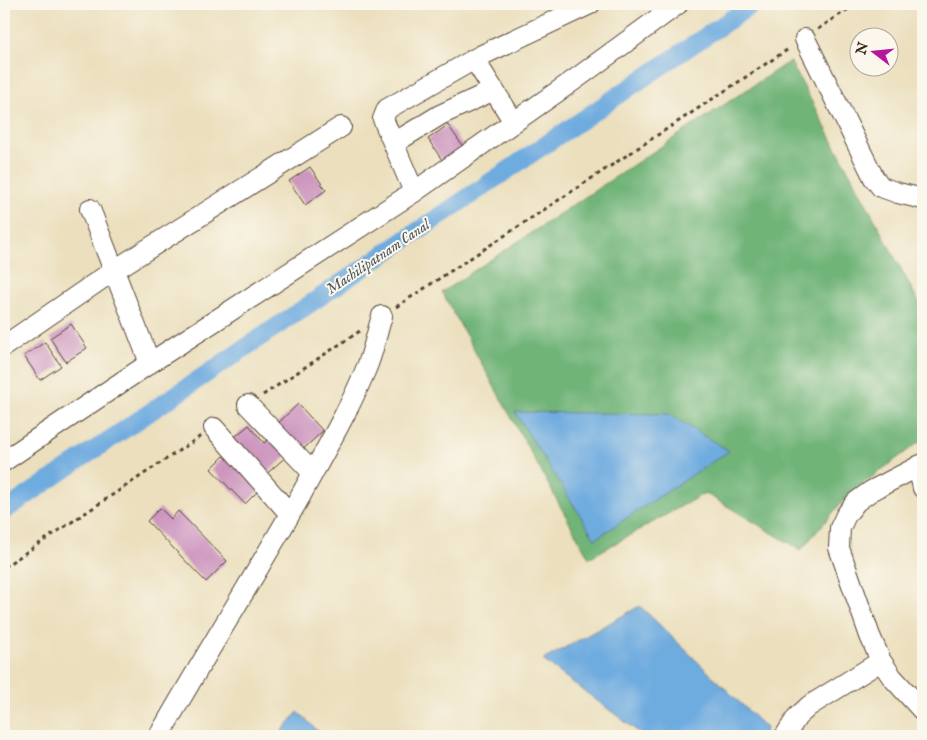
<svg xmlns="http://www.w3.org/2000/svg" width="927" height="740" font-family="'IM FELL English',serif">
  <rect width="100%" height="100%" fill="#fbf7ec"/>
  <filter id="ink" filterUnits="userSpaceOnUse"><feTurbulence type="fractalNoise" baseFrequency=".02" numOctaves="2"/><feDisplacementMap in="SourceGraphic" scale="10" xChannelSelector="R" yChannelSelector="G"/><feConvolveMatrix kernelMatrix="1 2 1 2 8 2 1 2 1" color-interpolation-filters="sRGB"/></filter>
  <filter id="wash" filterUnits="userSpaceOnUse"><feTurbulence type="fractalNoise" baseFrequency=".0096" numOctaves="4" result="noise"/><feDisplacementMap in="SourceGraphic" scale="20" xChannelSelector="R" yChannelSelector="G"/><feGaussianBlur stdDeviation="1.12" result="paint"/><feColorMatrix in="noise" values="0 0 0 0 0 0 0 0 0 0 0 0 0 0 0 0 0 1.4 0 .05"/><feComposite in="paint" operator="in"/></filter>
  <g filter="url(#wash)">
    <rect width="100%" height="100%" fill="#ebdfbd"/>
    <path fill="#70b478" stroke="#566f4b" d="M790 61 923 310V439L848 495 801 550 705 493 589 558 442 292Z"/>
    <path fill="#6eabdf" stroke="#546a7e" d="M515 412 668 414 729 451 595 539Z
      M640 606 766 728 763 736H644L543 660Z
      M298 712 323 736H278Z"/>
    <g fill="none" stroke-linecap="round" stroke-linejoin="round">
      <path stroke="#6eabdf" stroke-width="18" d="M4 511 753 4"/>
    </g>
    <g id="blocks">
      <path fill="#cd96bf" d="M448 125 464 148 444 163 428 139Z
        M310 167 326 190 305 205 289 181Z
        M71 324 87 348 66 362 50 338Z
        M45 342 61 366 40 380 24 356Z
        M298 404 323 431 299 453 274 427Z
        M249 425 264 443 273 435 289 454 263 477 231 440Z
        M230 450 264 485 245 504 211 469Z
        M160 508 171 519 178 511 227 561 206 582 147 521Z"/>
    </g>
  </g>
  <g filter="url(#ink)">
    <use href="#blocks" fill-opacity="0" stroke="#554536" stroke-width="1"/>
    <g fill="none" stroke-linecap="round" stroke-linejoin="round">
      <g stroke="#554536" stroke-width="22">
        <path id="minor" d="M805 39 874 178 881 187 898 193 923 199
          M474 59 514 122
          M394 143 440 115 494 90
          M414 192 383 119 387 109 480 56 590 4
          M90 209 150 363
          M4 346 113 271 341 127
          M248 405 313 473
          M214 428 290 514
          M4 461 150 363 414 192 577 78 678 4
          M923 464 871 491 856 502 846 515 840 528 839 548 870 636 881 661 892 677 923 711
          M918 466 923 488
          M159 736C205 655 255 576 301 495 324 452 350 409 368 364 374 348 377 332 382 316
          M785 736 797 717 809 706 881 661"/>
      </g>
      <path stroke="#554536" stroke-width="3" stroke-dasharray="4 4" stroke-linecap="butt" d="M818 29 856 4
        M396 307 790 48
        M263 395 360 331
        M4 567 201 436"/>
      <use href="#minor" stroke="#fff" stroke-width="20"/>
    </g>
  </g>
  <g text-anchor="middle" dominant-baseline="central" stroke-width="4" stroke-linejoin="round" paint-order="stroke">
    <g font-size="15" font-style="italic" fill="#4d5762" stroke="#fbf7ec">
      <text transform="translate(378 257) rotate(-34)">Machilipatnam Canal</text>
    </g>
  </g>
  <rect width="927" height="740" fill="none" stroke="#fbf7ec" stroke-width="20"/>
  <g transform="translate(874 52) rotate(286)"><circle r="24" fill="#fbf7ec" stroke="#aea59a"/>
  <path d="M0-4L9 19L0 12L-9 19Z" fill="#b5179e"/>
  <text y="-8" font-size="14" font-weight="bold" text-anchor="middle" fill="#3b2a1e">N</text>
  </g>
</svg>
